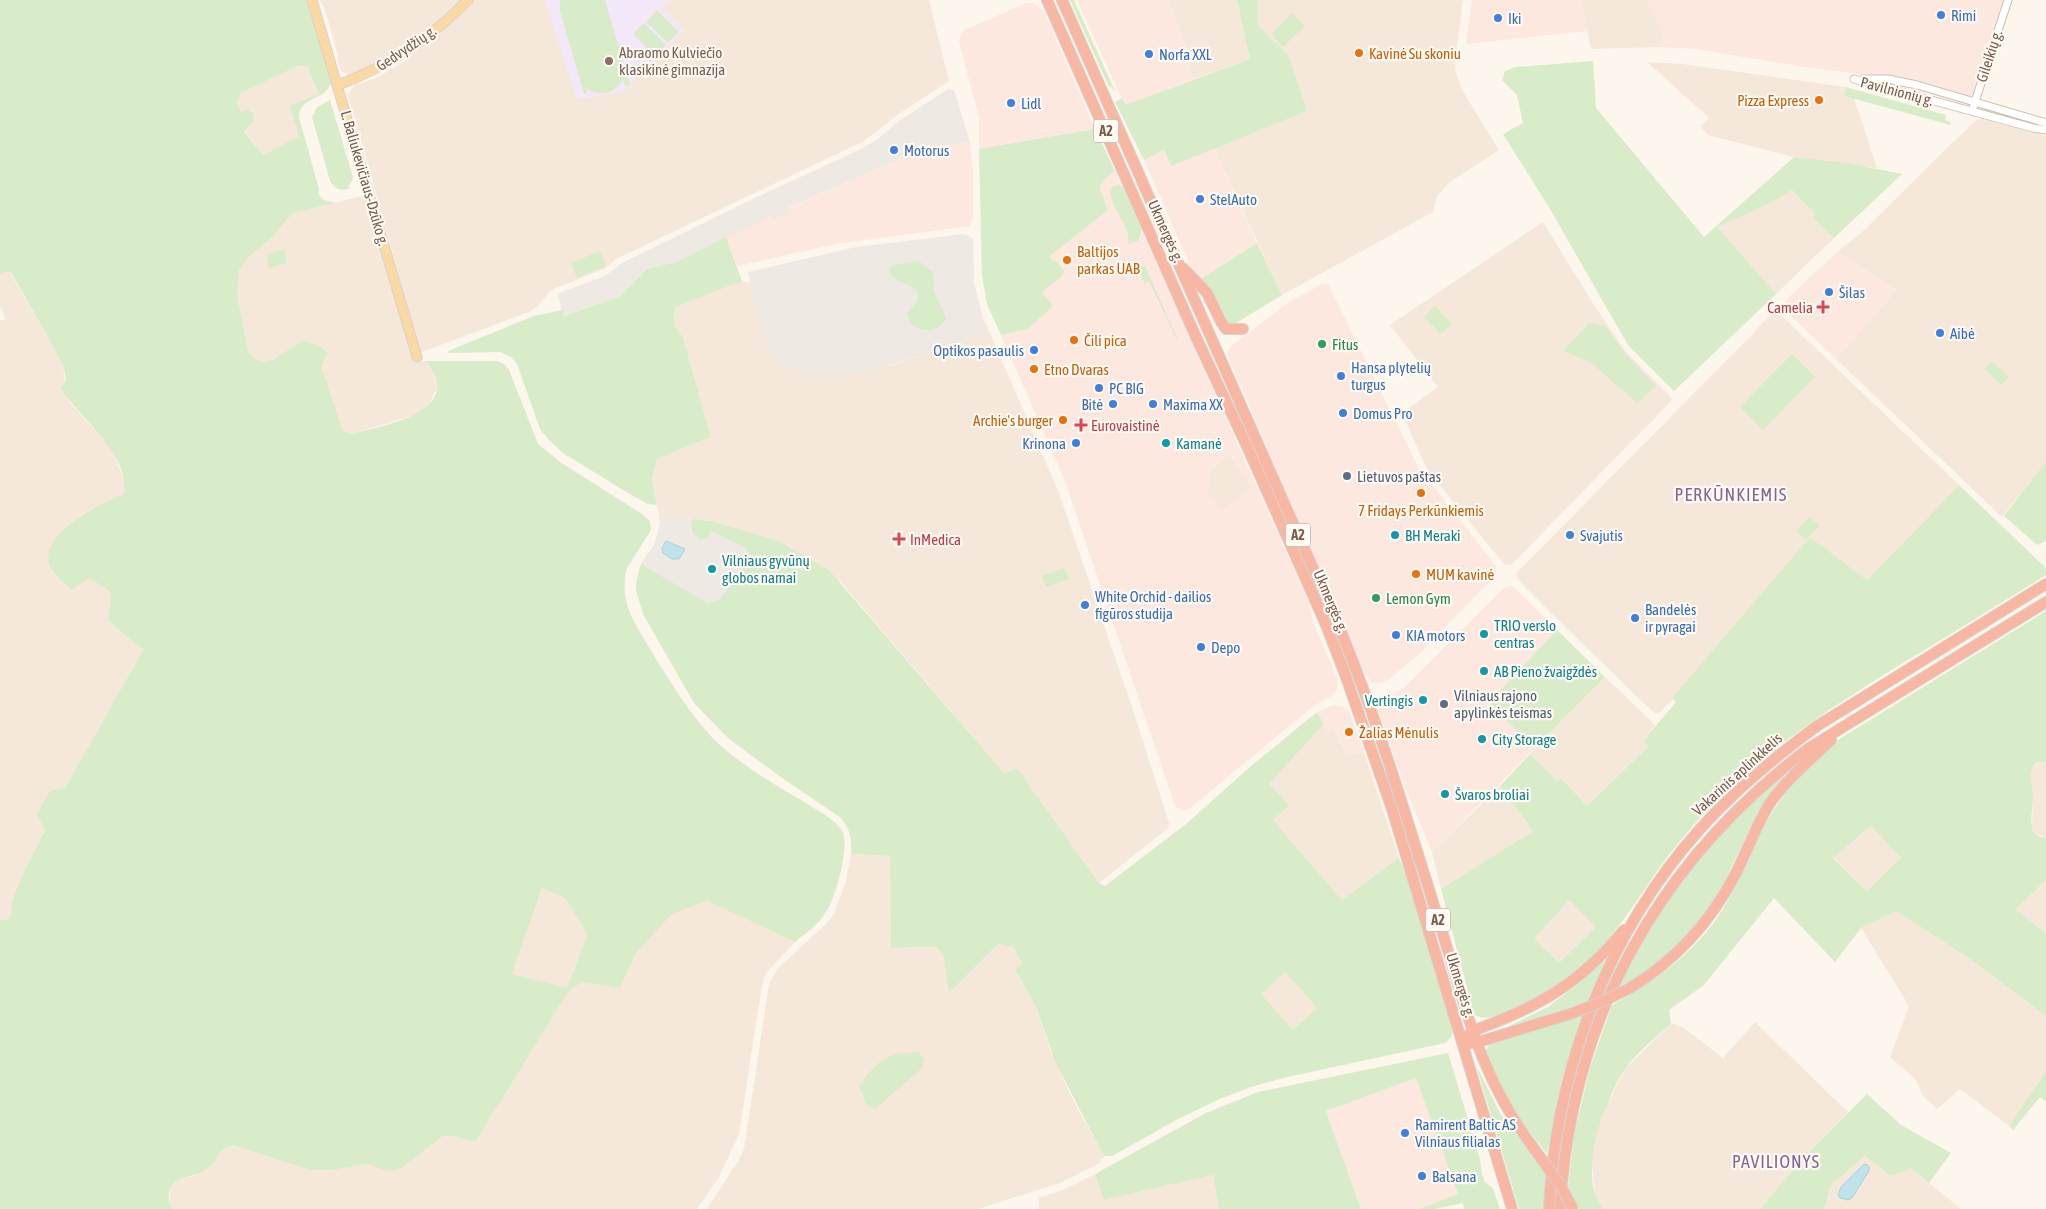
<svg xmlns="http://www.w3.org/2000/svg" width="2046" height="1209" font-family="'Asap Condensed',sans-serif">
  <rect width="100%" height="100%" fill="#fdf6ec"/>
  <path fill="#f5e8da" d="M320 0H461L445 16 397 52 375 65 349 75 342 72 339 67 337 53 326 13Z
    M474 0H929L949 81 897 115 864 141 616 259 606 268 556 288 550 291 537 307 531 311 422 352 420 350 348 94 354 85 376 78 402 63 440 32Z
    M1168 0H1237L1250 59 1193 79 1186 59 1189 54Z
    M1259 0H1463L1455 62 1456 73 1462 90 1499 150 1450 182 1437 196 1433 212 1282 295 1214 148 1307 111 1289 56 1258 25 1257 2Z
    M1581 0H1647L1663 32 1660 47 1591 49Z
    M1647 62 1683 64 1846 87 1844 96 1854 98 1877 168 1794 157 1708 135 1700 126 1709 118Z
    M298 66H307L319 94 289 106 299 136 263 155 244 130 255 117 254 114 252 111 241 112 237 102 241 93Z
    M1982 119 2046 136V461L2002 517 1836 359 1896 290 1837 252 1861 233 1976 120Z
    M1792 190 1814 213 1813 218 1834 238 1776 294 1716 227 1773 202Z
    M366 195 415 360 416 362 427 361 437 382 436 390 428 406 417 414 352 434 343 431 322 369 325 361 302 341 272 360 262 362 255 359 248 351 237 293V278L239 270 248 258 273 236 293 213Z
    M1543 222 1594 305 1626 352 1673 399 1511 565 1504 564 1433 477 1424 463 1402 413 1438 387 1390 325Z
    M4 272H10L63 365 65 384 69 402 111 448 125 482 124 494 83 514 66 527 89 578 111 592 108 621 143 650 65 788 21 878 12 901 10 918 0 921V321L5 319 3 311 0 307V275Z
    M742 281 751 283 756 309 774 361 815 378 889 366 943 349 989 331 1059 493 1134 713 1169 823 1168 828 1099 883 1017 768 1004 773 840 581 789 546 767 537 712 521 659 515 652 480 657 459 711 437 683 337 674 325 675 306Z
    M1773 313 1782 316 1959 485 1867 580 1810 537 1686 685 1659 713H1654L1562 624 1518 580 1517 575 1518 571 1750 337 1761 324Z
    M1230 454 1251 487 1223 511 1207 494 1211 469Z
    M1605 677 1655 725 1643 741 1649 746 1587 806 1561 778 1557 781 1530 754Z
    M1324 724 1328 732 1334 728 1347 756 1364 752 1399 858 1342 900 1273 820 1268 784Z
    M2041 761 2046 762V839L2035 833 2032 827 2033 799 2030 777 2031 768Z
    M1500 786 1533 831 1441 889 1432 852Z
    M1871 826 1901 858 1867 891 1833 857Z
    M851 854 890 856 891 948 934 947 943 954 950 992 998 944 1014 946 1022 963 1015 972 1036 1006 1050 1049 1072 1098 1102 1153 1106 1156 1101 1159 1100 1163 1060 1183 978 1209H707L738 1161 744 1149 769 984 778 968 827 923 834 913 846 881Z
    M2046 880V934L2016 909Z
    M542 888 566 899 587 935 567 989 512 974Z
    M1569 900 1597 926 1559 963 1533 939Z
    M707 901 795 942 766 973 762 985 739 1134 719 1177 697 1209H173L169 1204 171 1188 177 1181 196 1175 208 1169 221 1149 229 1146 357 1164H366L389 1172 400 1169 443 1136 449 1134 469 1141H476L568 992 582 982 620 988 637 952 672 914Z
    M1896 911 1970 959 2046 1016V1071L2009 1126 1960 1089 1937 1109 1923 1096 1916 1080 1890 1057 1909 1006 1861 928Z
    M1285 972 1317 1008 1293 1030 1260 994Z
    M1755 1022 1848 1112 1805 1156 1760 1209H1603L1596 1200 1591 1158 1602 1113 1626 1068 1671 1023 1684 1028 1723 1058Z
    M1865 1156 1890 1176 1912 1169 1961 1209H1824L1831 1185Z
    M1095 1174 1104 1200 1213 1175 1219 1209H1039V1198L1063 1190Z"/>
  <path fill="#fde8e0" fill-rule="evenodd" d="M1077 0H1168L1189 54 1186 59 1193 79 1125 106Z
    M1472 0H1581L1587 31 1466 44Z
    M1647 0H2003L1973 93 1970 96 1906 78 1869 75 1811 68 1696 49 1660 47 1663 32Z
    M1027 3H1034L1044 12 1095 129 979 149V118L959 42 961 34 964 30Z
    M970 142 973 171V218L969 226 836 244 737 266 726 237 771 216 773 219 787 209 925 148Z
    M1214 148 1257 243 1199 280 1193 272 1144 160 1164 150 1171 166Z
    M1115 171 1308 601 1314 625 1338 680 1337 689 1333 695 1312 707 1189 809 1184 811 1180 810 1175 806 1065 481 1001 335 1028 329 1052 306 1042 292 1062 276 1055 260 1053 261 1050 256 1108 210 1100 189 1103 181ZM1231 454 1250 487 1223 510 1207 494 1211 469Z
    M1837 252 1896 290 1836 359 1792 317 1785 304 1789 297Z
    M1322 284H1328L1418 467 1496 566V575L1418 655 1388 680 1379 683 1372 682 1364 674 1227 354 1231 346 1289 302Z
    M1509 586 1514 587 1557 630 1489 702 1534 749 1432 852 1405 787 1378 709V705L1405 687 1504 588Z
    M1333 705 1344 707 1350 713 1364 752 1347 756 1335 729 1328 732 1317 712Z
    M1416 1078 1458 1194 1419 1209H1361L1326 1111Z"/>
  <path fill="#efe9e4" d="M948 89 954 90 970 142 925 148 788 208 789 213 773 220 771 216 676 262 647 269 622 296 563 316 558 296 559 293 605 276 622 263 757 197 861 149 877 140 896 123Z
    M963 234 967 235 973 239 974 282 983 318 989 331 943 349 877 369 815 378 774 361 756 309 748 272 856 247Z
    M659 515 692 519 690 529 693 535 699 539 707 538 711 531 744 547 749 555 746 565 720 599 708 603 641 564 655 543 660 523Z"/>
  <path fill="#f3e8fa" d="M545 0H670L662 8 684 30 622 92 577 99Z"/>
  <path fill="#d8ecc9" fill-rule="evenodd" d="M0 0H307L331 83C325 101 298 97 299 117L319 189 318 194 324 200 335 203 293 213 273 236 248 258 239 270 237 293 248 351 255 359 262 362 272 360 302 341C312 342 320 345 327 352L322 369 343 431 352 434C376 427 441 417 437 383 436 376 430 368 427 361H497L504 364 509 370 538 444 560 462 642 514 650 521 651 530 627 568C623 581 624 600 630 613 635 625 643 637 650 649 669 680 695 723 722 747 754 774 791 794 827 816 833 821 840 826 843 833 849 848 836 898 826 912 819 924 806 933 795 942L707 901 672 914 637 952 620 988 582 982 568 992 476 1141C464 1142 455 1133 443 1136L400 1169 389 1172 366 1164 331 1170H311L235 1146C217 1145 218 1162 206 1170 196 1177 177 1176 171 1188 168 1192 169 1198 169 1203L173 1209H0V921L10 918 12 901 21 878 45 830 37 815 50 791 65 788 143 650 108 621 111 592 89 578 71 590C64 582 52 574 49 564 41 532 101 503 124 494 130 454 81 420 61 389L66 380 63 365 11 272H4L0 275ZM298 66H307L319 94 289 106 299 136 263 155 244 131 254 121V113L248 110 241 112 237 102 241 93ZM542 888 566 899 587 935 567 988 512 974Z
    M560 0H605L630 85 625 86 623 80C614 94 600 98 586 88L587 93 584 94 560 11Z
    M1070 0H1074L1115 91 1108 85Z
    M1237 0H1259L1257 2 1258 25 1289 56 1307 111 1171 166 1164 150 1144 160 1115 102 1122 98 1125 105 1250 59Z
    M657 10 679 32 668 43 646 22Z
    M1292 13 1305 26 1283 47 1271 34Z
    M644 23 666 45 655 56 633 34Z
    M1593 61 1596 108 1704 237 1794 157 1847 163 1902 174 1834 238 1813 218 1814 213 1792 190 1773 202 1717 227 1776 294 1674 391 1628 345 1550 209 1503 134 1523 123 1517 95 1502 80 1505 71 1516 67Z
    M1846 87 1946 115 1945 120 1950 122 1951 125 1844 96Z
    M330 100 353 177 352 181 348 186 350 188C341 192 335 189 330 181L312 117 317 107Z
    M1095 129 1115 171 1103 181 1100 189 1108 210 1050 256 1053 261 1055 260 1064 271 1062 276 1042 292 1053 306 1028 329 1001 335 987 304 982 276 979 149Z
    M1118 185 1123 187 1142 229 1138 241 1128 244C1133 226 1105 204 1112 187Z
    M726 237 742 281 675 307 674 325 683 337 711 437 657 459 652 480 657 505 648 504 628 493 563 453 550 441 540 429 517 364 511 357 500 352 449 353 448 351 534 316 562 310 564 316 621 296 647 269 676 262Z
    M1257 243 1282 295 1233 325 1225 322 1199 280Z
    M284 249 287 263 269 268 266 254Z
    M600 251 606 266 577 278 571 263Z
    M919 261 933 273 934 291 946 318C937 336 908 334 907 312 930 293 913 286 894 279L889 270 891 266 908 262Z
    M1142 266H1145L1178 340H1177L1149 281 1144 283 1139 269Z
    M1435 306 1452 324 1441 334 1424 317Z
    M1589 323 1605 326 1625 353 1656 386 1637 403 1590 362 1563 351Z
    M1792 354 1815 377 1763 430 1740 407Z
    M1992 361 2009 377 2001 385 1985 369Z
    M2046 461V541L2037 545 2004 516Z
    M1959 485 2046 568V575C1998 605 1950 635 1901 664 1818 716 1744 763 1681 840 1656 869 1638 902 1614 932 1588 967 1550 994 1510 1010 1498 1015 1485 1022 1474 1014L1441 889 1533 831 1500 786 1530 754 1557 781 1561 778 1587 806 1648 747 1643 741 1676 702 1672 698 1810 537 1867 580ZM1569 900 1596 927 1559 963 1534 939Z
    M1809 517 1819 525 1806 540 1796 531Z
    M692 519 712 521 779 541 829 570 1004 773 1017 768 1099 883 1105 886 1186 824 1251 766 1317 712 1324 724 1269 784 1289 805 1273 820 1342 900 1399 858 1406 874 1453 1027 1452 1036 1445 1043 1283 1078 1251 1087 1222 1098 1178 1119 1112 1156H1106L1102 1153 1055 1061 1036 1006 1015 971 1022 963 1014 947 998 944 949 993 943 954 935 947 891 948 890 856 851 854C852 839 850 829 841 818L785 780 729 739 694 703 644 616 636 591V582L641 564 708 603 720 599 746 565 749 555 744 547 711 531 707 538 700 540C690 533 690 529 692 519ZM1285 972 1317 1008 1293 1030 1261 994Z
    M1065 568 1069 579 1046 587 1042 576Z
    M2046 611V762C2023 759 2033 786 2033 799 2033 807 2030 818 2032 827 2033 834 2040 837 2046 839V880L2016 909 2046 934V1016L1970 959 1896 911 1861 928 1835 962 1774 898 1704 985 1669 1010 1671 1023C1658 1036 1635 1054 1625 1069 1604 1101 1576 1176 1603 1209H1579L1568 1186 1575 1131 1590 1068 1612 1005C1651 983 1688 958 1715 921 1737 891 1748 855 1766 823 1785 789 1811 762 1841 738ZM1871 826 1901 858 1867 891 1833 858Z
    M1557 630 1605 677 1534 749 1489 702Z
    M1789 770C1778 784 1767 798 1758 814 1745 836 1736 860 1724 883 1702 926 1665 967 1620 986 1659 900 1716 831 1789 770Z
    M1610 956 1589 1001 1512 1027 1511 1025 1548 1007 1578 984Z
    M1583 1015 1561 1082 1547 1154 1524 1125 1501 1089 1485 1052 1489 1045Z
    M918 1052 924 1060 921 1069 875 1109 866 1105 859 1086C878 1060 886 1053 918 1052Z
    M1448 1053 1480 1159 1482 1175 1485 1182 1493 1188 1500 1209H1464L1463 1203 1435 1209H1419L1458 1194 1416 1078 1326 1111 1361 1209H1219L1213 1175 1104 1200 1095 1174 1206 1113 1258 1092Z
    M1476 1065 1500 1113 1546 1173 1544 1209H1519Z
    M2046 1071V1102L2040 1097 2013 1130 2009 1126Z
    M1867 1094 1901 1125 1951 1153 1929 1183 1912 1169 1890 1176 1865 1156 1831 1185 1824 1209H1760L1805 1156Z"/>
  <path fill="#bfe3e8" stroke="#a5d3da" d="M666 541 685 549 679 559H672L663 553 662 548Z
    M1866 1164 1869 1167V1171L1852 1198 1848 1200 1840 1198 1838 1195 1841 1187 1863 1165Z"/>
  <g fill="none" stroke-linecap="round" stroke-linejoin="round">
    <g stroke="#d1beb0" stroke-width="9">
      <path id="minor" d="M1854 79 2033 128 2046 130
        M1863 79H1888L1917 85 2046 123
        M1972 111 2008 0"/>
    </g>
    <g stroke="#dad1cd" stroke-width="11">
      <path id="major" d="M312 0 417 357
        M338 85C387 67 431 38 468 0"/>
    </g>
    <g stroke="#dad1cd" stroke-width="12">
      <path id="highway" d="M1047 0 1196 337 1249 451 1326 625 1346 677 1392 809 1512 1209
        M1062 0 1342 634C1381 730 1410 829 1441 928 1466 1008 1479 1074 1530 1143
        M1183 268 1207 293 1221 322 1226 329H1243
        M1630 988C1676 960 1710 923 1735 875 1747 851 1756 826 1770 803 1787 779 1810 760 1831 740
        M1467 1037 1472 1031C1537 1008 1580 984 1624 930
        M1470 1043H1475L1570 1014
        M1549 1209C1555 1071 1608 932 1700 829 1735 790 1775 757 1817 726L2046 584
        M1560 1209C1571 1018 1657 863 1809 748L2046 602"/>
    </g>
    <use href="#minor" stroke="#fff" stroke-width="7"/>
    <use href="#major" stroke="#fbd9a5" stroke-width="9"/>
    <use href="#highway" stroke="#f7b7a3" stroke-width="10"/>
    <g stroke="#dad1cd" stroke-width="12" stroke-linecap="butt">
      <path id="highway-bridge" d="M1570 1014 1604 1001 1630 988
        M1530 1143 1561 1186 1573 1209"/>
    </g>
    <use href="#highway-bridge" stroke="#f7b7a3" stroke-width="10"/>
  </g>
  <g fill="#3f7fe0" stroke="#fffaf3" stroke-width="2">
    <circle cx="1941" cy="15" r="5"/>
    <circle cx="1498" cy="18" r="5"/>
    <circle cx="1149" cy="54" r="5"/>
    <circle cx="1011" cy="103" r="5"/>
    <circle cx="894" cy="150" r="5"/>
    <circle cx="1200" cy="199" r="5"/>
    <circle cx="1829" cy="292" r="5"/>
    <circle cx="1940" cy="333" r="5"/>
    <circle cx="1034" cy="350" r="5"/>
    <circle cx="1341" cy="376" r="5"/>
    <circle cx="1099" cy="388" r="5"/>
    <circle cx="1113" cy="404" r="5"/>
    <circle cx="1153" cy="404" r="5"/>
    <circle cx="1343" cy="413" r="5"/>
    <circle cx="1076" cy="443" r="5"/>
    <circle cx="1570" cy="535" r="5"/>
    <circle cx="1085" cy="605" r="5"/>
    <circle cx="1635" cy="618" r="5"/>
    <circle cx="1396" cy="635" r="5"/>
    <circle cx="1201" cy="647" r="5"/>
    <circle cx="1405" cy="1133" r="5"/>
    <circle cx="1422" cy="1176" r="5"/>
  </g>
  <g fill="#e8710a" stroke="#fffaf3" stroke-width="2">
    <circle cx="1359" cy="53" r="5"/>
    <circle cx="1819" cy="100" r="5"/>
    <circle cx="1067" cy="260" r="5"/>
    <circle cx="1074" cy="340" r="5"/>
    <circle cx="1034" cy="369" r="5"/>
    <circle cx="1063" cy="420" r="5"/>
    <circle cx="1421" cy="493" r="5"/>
    <circle cx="1416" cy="574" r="5"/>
    <circle cx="1349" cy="732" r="5"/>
  </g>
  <circle fill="#8d6e63" stroke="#fffaf3" stroke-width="2" cx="609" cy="61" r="5"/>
  <g fill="#e0444e" stroke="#fffaf3" stroke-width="2">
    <path d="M1820.5 299.5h5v5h5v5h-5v5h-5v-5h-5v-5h5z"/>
    <path d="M1078.5 417.5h5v5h5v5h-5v5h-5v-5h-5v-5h5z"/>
    <path d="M896.5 531.5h5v5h5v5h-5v5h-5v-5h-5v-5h5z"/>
  </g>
  <g fill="#2e9e5b" stroke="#fffaf3" stroke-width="2">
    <circle cx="1322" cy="344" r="5"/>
    <circle cx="1376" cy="598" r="5"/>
  </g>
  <g fill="#0f9aa8" stroke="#fffaf3" stroke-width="2">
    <circle cx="1166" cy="443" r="5"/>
    <circle cx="1395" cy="535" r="5"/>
    <circle cx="712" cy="569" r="5"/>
    <circle cx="1484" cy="634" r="5"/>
    <circle cx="1484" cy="671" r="5"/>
    <circle cx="1423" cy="700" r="5"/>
    <circle cx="1482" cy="739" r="5"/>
    <circle cx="1445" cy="794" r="5"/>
  </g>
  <g fill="#5c6f8a" stroke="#fffaf3" stroke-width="2">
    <circle cx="1347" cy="476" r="5"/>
    <circle cx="1444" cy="704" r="5"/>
  </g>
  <g text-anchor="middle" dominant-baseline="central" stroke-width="4.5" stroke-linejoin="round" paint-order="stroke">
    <g fill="#fffaf3" stroke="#a28b7f" stroke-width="1">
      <rect x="1093.5" y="119.5" width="25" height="23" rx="4"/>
      <rect x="1285.5" y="523.5" width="25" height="23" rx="4"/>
      <rect x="1425.5" y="908.5" width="25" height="23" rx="4"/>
    </g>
    <g font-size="14" font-weight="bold" fill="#7a5c4d">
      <text x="1106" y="131">A2</text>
      <text x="1298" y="535">A2</text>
      <text x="1438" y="920">A2</text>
    </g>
    <g font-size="15" fill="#366cbe" stroke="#fffaf3" text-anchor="start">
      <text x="1951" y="15">Rimi</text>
      <text x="1508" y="18">Iki</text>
      <text x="1159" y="54">Norfa XXL</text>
      <text x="1021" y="103">Lidl</text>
      <text x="904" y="150">Motorus</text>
      <text x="1210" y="199">StelAuto</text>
      <text x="1839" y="292">Šilas</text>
      <text x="1950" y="333">Aibė</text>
      <text x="1024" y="350" text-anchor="end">Optikos pasaulis</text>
      <text x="1351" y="367">Hansa plytelių<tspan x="1351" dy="17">turgus</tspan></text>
      <text x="1109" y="388">PC BIG</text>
      <text x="1103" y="404" text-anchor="end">Bitė</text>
      <text x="1163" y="404">Maxima XX</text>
      <text x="1353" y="413">Domus Pro</text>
      <text x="1066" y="443" text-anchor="end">Krinona</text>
      <text x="1580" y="535">Svajutis</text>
      <text x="1095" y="596">White Orchid - dailios<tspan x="1095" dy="17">figūros studija</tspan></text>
      <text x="1645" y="609">Bandelės<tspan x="1645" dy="17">ir pyragai</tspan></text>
      <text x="1406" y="635">KIA motors</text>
      <text x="1211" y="647">Depo</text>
      <text x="1415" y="1124">Ramirent Baltic AS<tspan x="1415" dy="17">Vilniaus filialas</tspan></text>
      <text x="1432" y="1176">Balsana</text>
    </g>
    <g font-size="15" fill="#7a5c4d" stroke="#fffaf3">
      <text transform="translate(406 48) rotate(-34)">Gedvydžių g.</text>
      <text transform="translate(1989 56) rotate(-72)">Gileikių g.</text>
      <text transform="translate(1897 91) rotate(15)">Pavilnionių g.</text>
      <text transform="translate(365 178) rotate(74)">L. Baliukevičiaus-Dzūko g.</text>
      <text transform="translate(1166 231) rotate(66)">Ukmergės g.</text>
      <text transform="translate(1331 601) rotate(67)">Ukmergės g.</text>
      <text transform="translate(1737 774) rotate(-42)">Vakarinis aplinkkelis</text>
      <text transform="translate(1461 985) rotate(73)">Ukmergės g.</text>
    </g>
    <g font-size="15" fill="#785e54" stroke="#fffaf3" text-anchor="start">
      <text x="619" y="52">Abraomo Kulviečio<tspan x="619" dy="17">klasikinė gimnazija</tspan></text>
    </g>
    <g font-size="15" fill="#c56008" stroke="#fffaf3" text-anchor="start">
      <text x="1369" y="53">Kavinė Su skoniu</text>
      <text x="1809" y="100" text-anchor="end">Pizza Express</text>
      <text x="1077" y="251">Baltijos<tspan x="1077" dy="17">parkas UAB</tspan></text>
      <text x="1084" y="340">Čili pica</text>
      <text x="1044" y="369">Etno Dvaras</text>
      <text x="1053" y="420" text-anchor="end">Archie's burger</text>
      <text x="1421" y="510" text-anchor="middle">7 Fridays Perkūnkiemis</text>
      <text x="1426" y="574">MUM kavinė</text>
      <text x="1359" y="732">Žalias Mėnulis</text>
    </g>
    <g font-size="15" fill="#be3a42" stroke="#fffaf3" text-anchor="start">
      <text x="1813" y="307" text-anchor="end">Camelia</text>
      <text x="1091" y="425">Eurovaistinė</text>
      <text x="910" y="539">InMedica</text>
    </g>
    <g font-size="15" fill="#27864d" stroke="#fffaf3" text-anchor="start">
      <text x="1332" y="344">Fitus</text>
      <text x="1386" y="598">Lemon Gym</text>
    </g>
    <g font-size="15" fill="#0d838f" stroke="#fffaf3" text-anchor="start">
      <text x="1176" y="443">Kamanė</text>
      <text x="1405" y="535">BH Meraki</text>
      <text x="722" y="560">Vilniaus gyvūnų<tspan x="722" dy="17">globos namai</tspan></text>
      <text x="1494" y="625">TRIO verslo<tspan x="1494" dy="17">centras</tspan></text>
      <text x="1494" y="671">AB Pieno žvaigždės</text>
      <text x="1413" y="700" text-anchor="end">Vertingis</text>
      <text x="1492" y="739">City Storage</text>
      <text x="1455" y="794">Švaros broliai</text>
    </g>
    <g font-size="15" fill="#4e5e75" stroke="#fffaf3" text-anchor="start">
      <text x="1357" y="476">Lietuvos paštas</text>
      <text x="1454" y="695">Vilniaus rajono<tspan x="1454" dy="17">apylinkės teismas</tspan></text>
    </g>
    <g font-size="18" letter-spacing="1" fill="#846695" stroke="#fffaf3">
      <text x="1731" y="494">PERKŪNKIEMIS</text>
      <text x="1776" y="1161">PAVILIONYS</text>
    </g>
  </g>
</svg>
